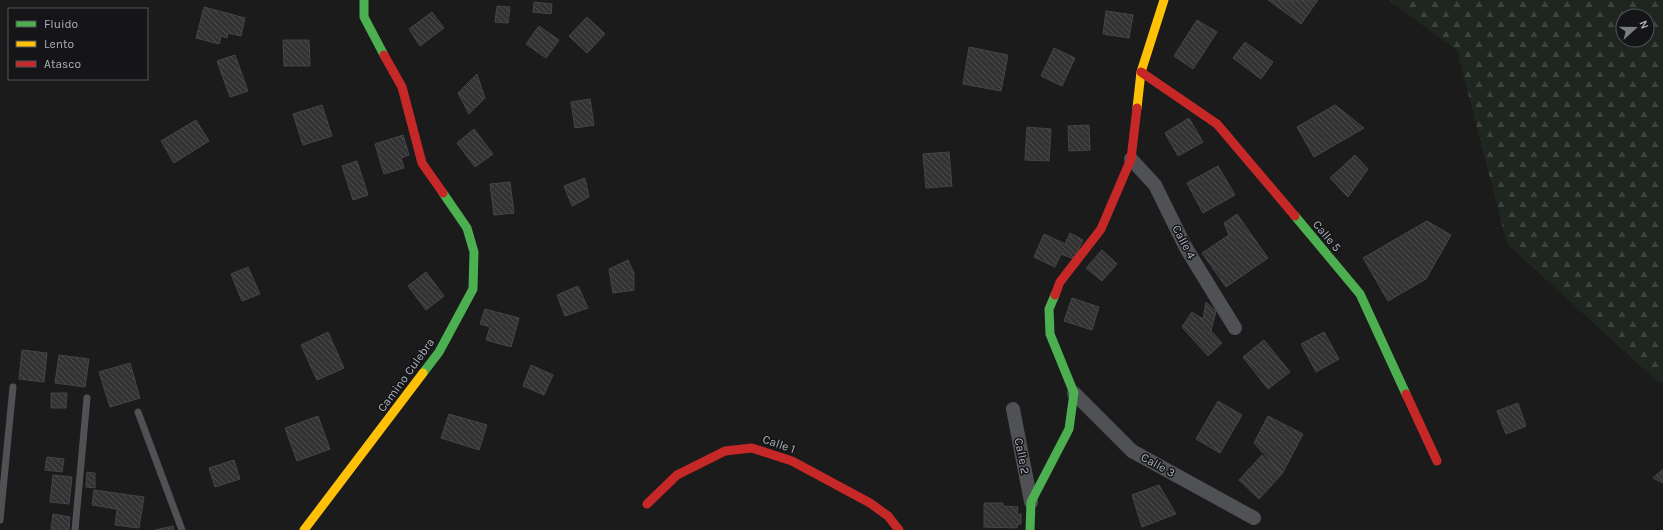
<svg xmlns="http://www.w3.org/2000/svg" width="1663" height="530" font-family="Karla,sans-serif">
  <defs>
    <pattern id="forest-firs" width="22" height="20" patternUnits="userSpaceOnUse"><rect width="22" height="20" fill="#1f261f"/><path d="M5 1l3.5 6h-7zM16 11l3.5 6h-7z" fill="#3d433e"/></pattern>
    <pattern id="building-back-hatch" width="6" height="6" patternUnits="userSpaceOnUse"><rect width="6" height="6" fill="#333334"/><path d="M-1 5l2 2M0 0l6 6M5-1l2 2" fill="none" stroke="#4e4e4f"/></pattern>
  </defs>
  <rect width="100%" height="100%" fill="#1b1b1c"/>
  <path fill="url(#forest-firs)" fill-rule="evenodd" d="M1388 0H1663V382H1658L1507 244 1457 50ZM1623 16H1647V40H1623Z"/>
  <path fill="url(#building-back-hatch)" stroke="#444548" d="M1268 0H1318L1301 24Z
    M534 2 552 4 551 14 533 12Z
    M497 6 510 7 508 23 495 22Z
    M204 7 245 18 241 36 228 33 227 38 221 36 219 44 196 38Z
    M1106 11 1133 15 1129 38 1103 34Z
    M432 12 444 28 420 46 409 29Z
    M587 17 605 34 587 53 569 36Z
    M1197 20 1217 32 1193 69 1174 56Z
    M539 26 559 40 546 58 526 44Z
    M283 40H309L310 66H284Z
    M1245 42 1273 62 1261 79 1233 58Z
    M969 47 1008 55 1001 91 963 84Z
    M1054 48 1075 58 1062 86 1041 76Z
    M235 55 248 91 230 97 217 61Z
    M477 74 485 98 469 114 458 93Z
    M590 99 594 125 575 128 571 102Z
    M322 105 332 136 303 145 293 114Z
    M1335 105 1364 128 1314 157 1297 127Z
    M1189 118 1203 142 1178 156 1165 133Z
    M196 120 209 141 174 163 161 141Z
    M1089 125 1090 150 1069 151 1068 126Z
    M1027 127 1051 129 1049 161 1025 160Z
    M474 129 493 154 475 167 457 143Z
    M403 135 409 155 401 158 404 168 384 174 375 144Z
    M949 152 952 186 926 188 923 154Z
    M1355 155 1368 169 1348 197 1330 178Z
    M357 161 368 195 353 200 342 166Z
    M1218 166 1235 195 1203 213 1187 183Z
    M585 178 589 197 572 206 564 186Z
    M510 182 514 213 494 215 490 184Z
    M1237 214 1268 258 1226 287 1202 253 1229 235 1224 223Z
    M1427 221 1451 235 1426 279 1388 301 1363 258Z
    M1070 233 1083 240 1074 259 1061 254 1055 267 1034 257 1044 234 1065 244Z
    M1102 250 1117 264 1102 281 1086 268Z
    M628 260 634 273V290L613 293 609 269Z
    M248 267 260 294 242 301 231 274Z
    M426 272 444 296 426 310 408 286Z
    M578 286 588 308 565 316 557 295Z
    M1072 298 1099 307 1092 330 1064 321Z
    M1206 302 1216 311 1211 331 1222 343 1208 356 1182 327 1192 312 1203 319Z
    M485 309 519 318 511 347 486 340 490 327 480 324Z
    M328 332 344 368 317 380 301 345Z
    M1324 332 1339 359 1316 372 1301 344Z
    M1264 340 1290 372 1268 389 1243 357Z
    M22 350 47 353 44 382 19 379Z
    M59 355 89 359 85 387 55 383Z
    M130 363 140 398 110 407 99 372Z
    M531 365 553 375 544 395 523 386Z
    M51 393H67L66 408H51Z
    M1218 401 1242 415 1220 453 1196 439Z
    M1518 403 1526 426 1506 434 1497 411Z
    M449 414 487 425 479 450 441 438Z
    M318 416 330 449 297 461 285 428Z
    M1268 416 1303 434 1282 474 1254 443Z
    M1262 455 1282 474 1259 499 1239 480Z
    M47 457 64 459 62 472 45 470Z
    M234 460 240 479 215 487 209 468Z
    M1663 469V483L1653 478Z
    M87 472 95 473V488L86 487Z
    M53 475 72 477 69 504 50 502Z
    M1159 485 1176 514 1142 527 1132 495Z
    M94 490 144 497 139 528 115 525 117 509 92 505Z
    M984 503H1003V506L1018 507 1017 514H1021V524H1018L1017 528 984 527Z
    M53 514 70 517 69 530H51Z
    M173 526 174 530H155Z"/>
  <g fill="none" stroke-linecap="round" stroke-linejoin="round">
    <path stroke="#4f5155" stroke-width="7" d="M138 412 182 530
      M0 520 13 387
      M75 530 87 398"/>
    <path stroke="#4f5155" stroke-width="14" d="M1131 159 1155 185 1186 248 1235 328
      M1074 393 1132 451 1254 518
      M1013 409 1031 502"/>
    <path stroke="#4caf50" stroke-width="9" d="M364 0V17L384 55
      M1295 216 1360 294 1406 394
      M423 373 439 352 473 289 474 252 467 228 443 193
      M1030 530 1031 502 1069 429 1074 393 1050 334 1049 309 1055 295"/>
    <path stroke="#ffc107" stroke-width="9" d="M1137 108 1141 72 1164 0
      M304 530 423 373"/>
    <path stroke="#c62828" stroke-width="9" d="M384 55 402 87 422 163 443 193
      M1141 72 1217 124 1295 216
      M1055 295 1060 282 1101 229 1131 159 1137 108
      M1406 394 1437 461
      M647 504 677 475 725 451 752 448 792 461 870 503 888 516 899 530"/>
  </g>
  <g text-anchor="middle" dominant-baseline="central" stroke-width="3" stroke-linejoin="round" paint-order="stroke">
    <g font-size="12" fill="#acb2bc" stroke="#151518">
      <text transform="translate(1327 236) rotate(50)">Calle 5</text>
      <text transform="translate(1184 242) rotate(62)">Calle 4</text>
      <text transform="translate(406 375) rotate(-54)">Camino Culebra</text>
      <text transform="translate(779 444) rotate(19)">Calle 1</text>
      <text transform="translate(1022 456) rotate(79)">Calle 2</text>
      <text transform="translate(1158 465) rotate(29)">Calle 3</text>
    </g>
  </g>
  <rect x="8" y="8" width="140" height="72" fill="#151518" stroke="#51545a"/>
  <rect x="16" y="21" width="20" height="6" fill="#4caf50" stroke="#51545a"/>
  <text x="44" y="28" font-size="12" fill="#acb2bc">Fluido</text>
  <rect x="16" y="41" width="20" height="6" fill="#ffc107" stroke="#51545a"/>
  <text x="44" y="48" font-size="12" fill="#acb2bc">Lento</text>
  <rect x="16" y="61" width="20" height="6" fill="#c62828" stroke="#51545a"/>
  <text x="44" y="68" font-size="12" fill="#acb2bc">Atasco</text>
  <g transform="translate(1635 28) rotate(69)"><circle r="19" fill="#151518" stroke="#51545a"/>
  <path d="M0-3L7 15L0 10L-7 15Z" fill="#797d84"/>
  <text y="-6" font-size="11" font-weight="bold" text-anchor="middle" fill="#acb2bc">N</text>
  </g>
</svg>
